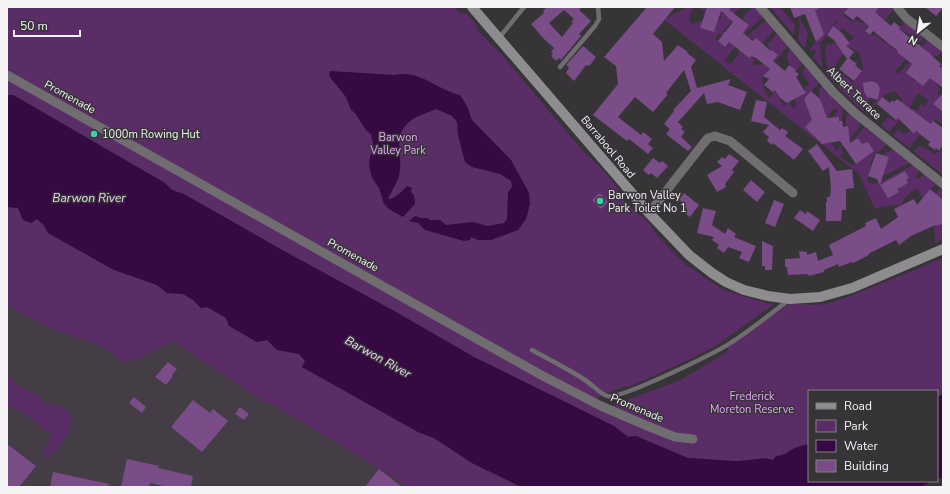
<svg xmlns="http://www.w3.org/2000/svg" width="950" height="494" font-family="'Nunito Sans',sans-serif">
  <rect width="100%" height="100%" fill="#373438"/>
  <path fill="#443d46" d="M7 300 135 360 172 341 265 403H270L377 467 408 487H7Z"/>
  <path fill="#5a2d67" d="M7 7H454L460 13C468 12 473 20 477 26V30L502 55 582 150 605 172 618 189 620 195 637 214C644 216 652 225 654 232L685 264 723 290 773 305 715 346 690 359 629 387 625 386 587 402 609 412 613 405 681 380 687 376 727 352 728 346 790 303 812 305 826 304 851 296 943 258V394L937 397V391H809V444C796 446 785 454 773 460L767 458 743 462 707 460 688 458 636 436 628 437 614 426 474 357 396 312 284 251 182 193C174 192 170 189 165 183L14 95 8 96Z
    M687 7H706L705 12 699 7H694L689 16V21L693 24 703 20 700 28 713 32 717 21 721 19 720 13 727 16 730 7H744L737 10 730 19 732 21 722 32H727L726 39 719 33 715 38 725 47 729 42 733 45 749 25 743 20 744 18 743 16 753 7H755L763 17 744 34 725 60 729 64H730L739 54V50L749 58 761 43 754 40 748 35 767 20 774 30 752 56 755 60 752 64 755 66 758 64 759 65 763 64 768 67 778 55 773 50 771 51 767 45 776 34H778L788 45 762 78 765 92 769 98H771C772 96 772 94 773 92 777 83 791 83 797 76L799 81 778 93 777 95 784 106 789 102 793 108 796 107 795 99 806 93 804 89 809 84 802 72 806 67 819 83 806 97 820 101 819 90 822 86 843 109 842 117V121H839V117L832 118 838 111 835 108 826 119 828 143H831L832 146 834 145 835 150 837 151 848 135V126H846V118L848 113 860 123 859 128 841 148 843 152 839 156 852 165 856 164 874 151 868 142 862 144 858 138 852 141 864 127 886 144 879 152H876L873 156 867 181 873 184 883 181 913 165 919 171 915 177 918 179 924 174 936 185 930 189 936 194 940 188 943 190V239L935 243 934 225 917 188 905 197 902 204 899 206 897 205C890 206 881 206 875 209L859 174 656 13 657 12 667 18Z
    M770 7H780C785 13 791 19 795 25L794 35Z
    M814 7H849L843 15 852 22 854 19 861 23H865L877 9V7H891L893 10 885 20 878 13 864 30 870 35 877 36 880 39 881 38V40L886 44 888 43 904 22 924 38 920 42 904 31 892 45V48L906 59 895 71 899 74 927 40 942 52 938 56 931 57 927 53 928 51 924 49 911 63 912 65 906 72 912 77 911 79 915 81 916 80 923 86 943 61V69L932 79 937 84 936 85 940 89 937 94 941 96 933 105 940 110 943 106V125L935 119 928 128 926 127 909 148 893 135 898 129 904 134 911 131 914 134 921 125 924 127 928 121 915 112 909 118 910 110 912 109 919 111V107L921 104 924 106 928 101 919 93 911 103 912 104C904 114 898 122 889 132L881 125 888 117 894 121 896 120 906 107 901 103 903 100 894 91 884 95 868 114H867L877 100 876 97 880 91C880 84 877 81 870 81 864 83 862 88 864 94L870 98 863 111 838 87 842 74 853 83 862 71 863 67 859 53 850 47C846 52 838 58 836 64 833 70 838 76 834 82L827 74C829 64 823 53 827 44L829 45 835 42 842 50 849 44 848 41 855 38C851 36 848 31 843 29L839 31 833 26 838 22 837 21 835 22 820 44 823 69 813 57 816 52 814 50 811 51 810 49 824 33Z
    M798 17H799L808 33 805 48 798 40 800 24Z
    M790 49 803 63 795 72V70C788 64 784 58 790 49Z
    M920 146 925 148 935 154 937 152 939 153 943 148V175L913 151Z
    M893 149 910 163 883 176 889 158 883 155 885 153Z
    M7 207 18 208 23 220 37 219 44 226 48 233 114 270 157 285 167 293 183 294 193 300 201 308 207 307 226 318 229 326 257 342 267 340 277 350 299 354 305 361 302 367 418 432 434 438 472 463 521 487H408L377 467 270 403H265L172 341 135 360 121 362C111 346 71 337 53 329 37 322 22 313 7 305Z
    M7 376 20 387 38 395 46 405C61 404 64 406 73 418 69 435 60 447 47 459L42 452 52 436 25 414 7 406Z"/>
  <path fill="#360942" d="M330 71 395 75C419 69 438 90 460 95L467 106 472 120 511 160 529 193 530 204 526 219 518 230 491 240H478L471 237 470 240 464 241 425 230 418 223 409 221 415 216 421 218H428L430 220H440L446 225 473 222 488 226 504 223 507 219 508 192 512 187 511 181 500 174 472 167 465 162 458 135 457 122 452 116 436 109C429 113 420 114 413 119 392 133 402 150 400 170 399 181 392 190 388 199 394 199 403 191 407 186L412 188 411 192 414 195 415 204 403 217 389 209 384 204 379 188 372 178 369 166 370 156 374 148 371 134C361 128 359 114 351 110L346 97 329 76Z
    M7 95H13L165 183C170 189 174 192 182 193L284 251 396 312 474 357 614 426 628 437 636 436 688 458 735 461C748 462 761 456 773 460L776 456C785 456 788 451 795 448 799 446 805 445 809 444V481H933L920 487H521L472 463 434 438 418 432 302 367 305 361 299 354 277 350 267 340 257 342 229 326 226 318 207 307 201 308 193 300 183 294 167 293 157 285 114 270 48 233 44 225 37 219 31 223 23 220 18 208 7 207Z
    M943 394V477L937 479V397Z"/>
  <path fill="#7a4c88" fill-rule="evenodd" d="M547 7H582L579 10 591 21 579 34 581 36 561 60 559 58 556 61 551 56 553 54 551 52 554 48 545 40 531 24 544 13 543 11ZM564 10 574 19 571 22 573 23 562 37 549 23Z
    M647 7H675L653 34 662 42 664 61 678 45 688 52 687 53 696 60 691 67 697 88 731 79 728 85 747 92 740 110 718 102 707 104 704 93 678 122 683 127 681 129 685 132 681 137 692 147 688 151 666 134 670 129 664 124 674 111 673 110 691 91 684 70 666 93 668 94 653 112 635 97 618 117 641 135 643 132 652 139 648 144 653 148 648 154 629 139 627 141 593 115 618 84 616 66 604 57Z
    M707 7H731L729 10 749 25 743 33 753 41 756 38 771 51 772 50 778 55 773 61 785 71 789 65 796 70 795 71 799 74 796 77 806 93 787 103 780 98 775 90 773 92 764 85 769 79 763 76 770 69 756 58 751 56 749 58 729 42 725 47 718 41 733 22 721 11 714 32 700 28Z
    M790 7H822L815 10 824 34 816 42 805 14 794 18Z
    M849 7H879L875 12 891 26 894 22 900 27 899 29 924 49 930 53 931 55 941 64 939 66 943 69V88L930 78 923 86 906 73 912 64 897 52 898 51 873 31 870 35 865 31 869 26 857 16 853 20 844 13Z
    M925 7H943V8L936 16Z
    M833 26 843 34 850 44 846 46 854 52 849 58 857 64 855 65 862 71 854 81 839 69 847 59 834 40 827 35Z
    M583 46 596 57 591 64 588 66 586 65 574 81 566 73 569 67 566 65Z
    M872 81 877 83 880 88 878 100 867 97 864 92 863 83Z
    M811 91 820 99 827 118 839 117V121H842L843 127 848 126 850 143 858 138 862 144 868 142 874 151 856 164 840 141 822 144 805 127 812 120 804 99Z
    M943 93V112L933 104Z
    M882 97 890 103 892 100 894 102 897 99 931 124 933 121 943 128V145L939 151 936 148 935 150 928 145 930 142 916 131 914 134 898 118 896 120 877 104Z
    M756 100 767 102 764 117 780 130 782 128 788 132 785 136 803 149 794 160 773 143 772 145 767 141 769 137 763 132 769 125 751 121Z
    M817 144 837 171 852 169 854 188 846 189V210H842L841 221H826V202H827V197H830L831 189 829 167 823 171 808 151Z
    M876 153 889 157 880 185 877 179 868 176Z
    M729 154 739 161 732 170 734 172 725 184 726 187 717 192 707 175 722 166 717 162 722 157 725 159Z
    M653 158 660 163 662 161 668 166 657 178 651 173 649 175 643 170Z
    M905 171 909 178 906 180 908 183 897 189 899 192 888 198 880 185Z
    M751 180 765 192 757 202 743 190Z
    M930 189 943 200V224L933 226 911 236 899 245 896 240 868 254 869 255 853 263 852 262 839 267 838 264 824 270V272L809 276 808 274 788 275 787 267H785V259L800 258 799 251 807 252V255L816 252 818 261 833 255 829 245 866 226 865 223 876 218 881 229 898 217 894 209 914 199 917 205Z
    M600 193 608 202 601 209 592 200Z
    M684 193 699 205 690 217 685 213 687 209 680 204 682 202 679 200Z
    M774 200 784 204 775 227 765 223Z
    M703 208 716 211 712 225 725 234 728 228 736 234 734 237 756 246 749 262 739 258 742 252 728 247 724 253 717 248 719 245 712 240 714 237 697 233Z
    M800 210 806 214 807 211 820 220 813 231 794 218Z
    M762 241 773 246 772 270H765V266H762Z
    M168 362 177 369 172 375 173 376 166 385 155 377Z
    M134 397 146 407 142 413 129 403Z
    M193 400 210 413 213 409 228 421 202 452 171 427Z
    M240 407 249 414 244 420 235 414Z
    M7 444 36 466 19 487H7Z
    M127 459 159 466 158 468 193 476 191 487H168L150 483 149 487H121Z
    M379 469 402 487H365Z
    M53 472 109 484 108 487H50Z"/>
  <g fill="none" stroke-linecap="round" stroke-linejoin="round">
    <path stroke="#6f6d6f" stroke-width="4.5" d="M499 38 524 7
      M560 67 595 26 599 19 598 7
      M532 350C550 360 568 369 585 380 593 385 599 393 607 396 618 401 719 351 732 342 752 329 770 314 789 300"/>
    <path stroke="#6f6d6f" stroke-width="9" d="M760 7 834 93 855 113 943 184
      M897 7 906 18 943 47
      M7 75 543 376 601 406 645 425 675 437 693 439
      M649 213 703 144 708 138 715 136 730 141 793 193"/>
    <path stroke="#8e8c8f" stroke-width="10" d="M472 7 649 213 689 255 712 273 726 282 744 290 768 296 790 299 820 297 852 288 943 249"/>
  </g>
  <g fill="#38d4a6" stroke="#373438" stroke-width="1.5">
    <circle cx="94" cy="134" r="4"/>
    <circle cx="600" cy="201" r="4"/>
  </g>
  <g text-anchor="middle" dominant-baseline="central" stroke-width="3" stroke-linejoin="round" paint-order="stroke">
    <g font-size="11" fill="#f5f3f6" stroke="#373438">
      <text transform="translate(854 93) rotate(44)">Albert Terrace</text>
      <text transform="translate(70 97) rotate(29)">Promenade</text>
      <text transform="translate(608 147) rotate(50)">Barrabool Road</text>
      <text transform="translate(353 255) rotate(29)">Promenade</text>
      <text transform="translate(637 408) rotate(23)">Promenade</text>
    </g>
    <g font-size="11" fill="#f5f3f6" stroke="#373438" text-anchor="start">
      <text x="102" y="134">1000m Rowing Hut</text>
      <text x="608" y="195">Barwon Valley<tspan x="608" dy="13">Park Toilet No 1</tspan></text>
    </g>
    <g font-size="11" fill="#e6a4fa" stroke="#373438">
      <text x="398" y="137">Barwon<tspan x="398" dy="13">Valley Park</tspan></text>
      <text x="752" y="396">Frederick<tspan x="752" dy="13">Moreton Reserve</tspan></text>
    </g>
    <g font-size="12" font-style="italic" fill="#ecd2f4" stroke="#373438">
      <text x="89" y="198">Barwon River</text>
      <text transform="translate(378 357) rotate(29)">Barwon River</text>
    </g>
  </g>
  <rect width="950" height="494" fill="none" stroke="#f5f3f6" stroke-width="16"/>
  <rect x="808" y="390" width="130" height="92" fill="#373438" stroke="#838084"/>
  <rect x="816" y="403" width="20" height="6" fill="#8e8c8f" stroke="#838084"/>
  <text x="844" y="410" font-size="12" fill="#f5f3f6">Road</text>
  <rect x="816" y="420" width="20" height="12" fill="#5a2d67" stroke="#838084"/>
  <text x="844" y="430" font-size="12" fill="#f5f3f6">Park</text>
  <rect x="816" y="440" width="20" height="12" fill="#360942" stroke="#838084"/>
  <text x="844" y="450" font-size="12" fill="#f5f3f6">Water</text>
  <rect x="816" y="460" width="20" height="12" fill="#7a4c88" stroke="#838084"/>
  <text x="844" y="470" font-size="12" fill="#f5f3f6">Building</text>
  <g transform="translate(918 32) rotate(210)" stroke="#373438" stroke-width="3" paint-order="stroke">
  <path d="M0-3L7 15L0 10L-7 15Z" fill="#f5f3f6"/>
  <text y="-6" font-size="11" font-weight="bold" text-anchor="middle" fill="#f5f3f6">N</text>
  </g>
  <path d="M14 30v6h66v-6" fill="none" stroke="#f5f3f6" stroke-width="2"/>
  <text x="20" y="30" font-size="12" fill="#f5f3f6" stroke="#373438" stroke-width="3" paint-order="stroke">50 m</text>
</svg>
